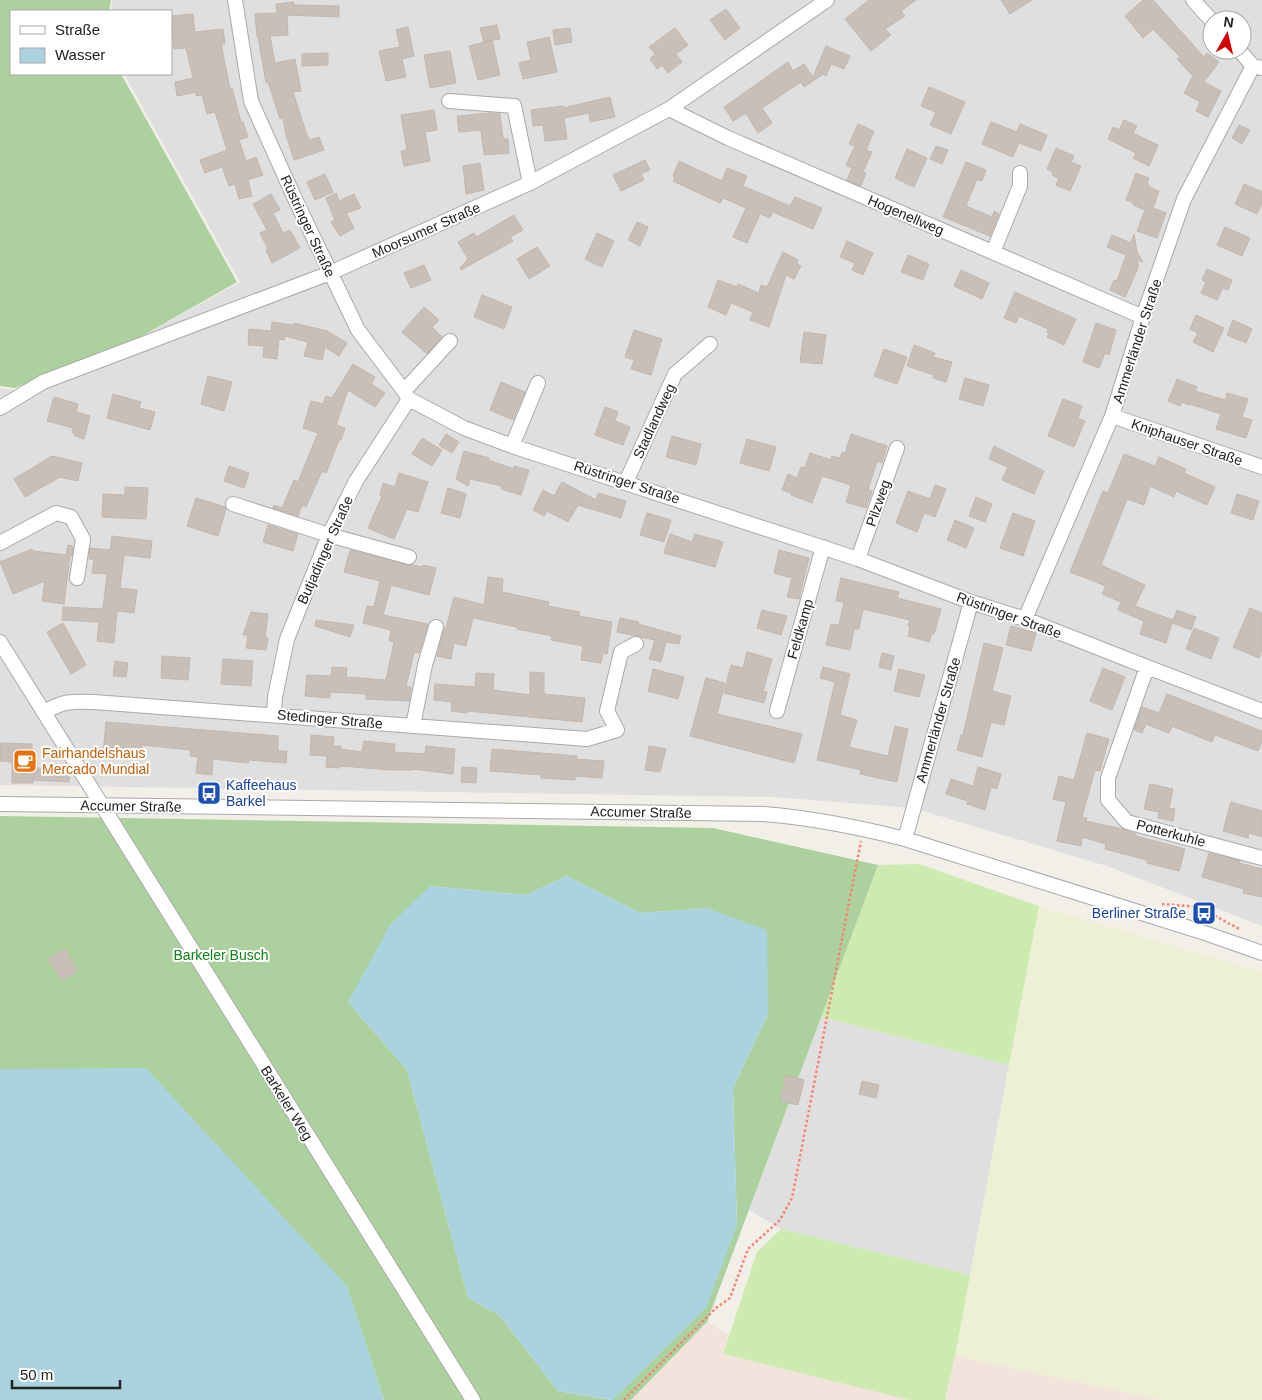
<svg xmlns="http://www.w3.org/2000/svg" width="1262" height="1400" font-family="Arial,sans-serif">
  <rect width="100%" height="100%" fill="#f2efe9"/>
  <path fill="#e0dfdf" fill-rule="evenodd" d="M112 0H1262V926L1110 867 913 808 772 797 0 785V388L37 394 240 282 124 74H171V11H111ZM1212 20H1242V50H1212Z
    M821 1017 1009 1065 970 1275 781 1229 749 1210Z"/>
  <path fill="#f3e3dd" d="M707 1322 728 1335 723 1354 910 1400H631Z
    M955 1356 1162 1400H945Z"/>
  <path fill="#eef0d5" d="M1039 906 1262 972V1400H1162L955 1356Z"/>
  <path fill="#cdebb0" d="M919 864 1039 906 1009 1065 821 1017 878 865Z
    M781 1229 970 1275 955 1356 945 1400H910L723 1354 757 1252Z"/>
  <path fill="#add19e" d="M0 0H111L109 11H11V74H121L237 282 135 340 15 388 0 386Z
    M0 816 713 828 878 865 707 1322 631 1400H613L737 1225 733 1088 768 1014 707 908 640 913 567 876 526 895 430 886 348 1002 407 1070 468 1298 499 1315 558 1391 612 1400H384L347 1286 0 1069Z"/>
  <path fill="#aad3df" d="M567 876 640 913 707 908 767 930 768 1014 733 1088 737 1225 706 1308 613 1400 558 1391 499 1315 468 1298 407 1070 348 1002 390 925 430 886 526 895Z
    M146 1068 347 1286 384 1400H0V1069Z"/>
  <path fill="#c7bfb8" stroke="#c4b6ab" d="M869 0H916L901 11 905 16 885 29 891 35 871 51 845 19Z
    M1001 0H1032L1010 14Z
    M1143 0H1153L1204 57 1207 53 1219 62 1204 82 1221 91 1208 117 1196 111 1200 102 1184 93 1193 76 1177 59 1180 57 1153 29 1143 38 1125 16Z
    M294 2V5L339 6V17L287 15 288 35 270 36 275 63 295 59 301 91 293 92 307 135 310 140 319 137 324 150 294 160 286 135 283 118 280 119 268 82 266 83 258 37H257L255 14 277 13 276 4Z
    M726 9 740 28 725 40 710 20Z
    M193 14 195 32 223 29 225 44H221L230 89 232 88 241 122H243L248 137 239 140 246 161 256 157 263 175 248 180 252 196 239 199 235 184 229 186 222 167 205 173 200 160 227 150 215 112 207 114 202 95 196 96V92L177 96 175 82 193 78 186 48 174 49 171 16Z
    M497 25 500 39 484 42 480 28Z
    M408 27 414 56 402 59 406 77 386 81 379 51 400 47 396 30Z
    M570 28 572 42 555 45 553 30Z
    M675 28 688 45 676 54 682 62 668 73 662 65 657 69 650 59 655 54 649 47Z
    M549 37 557 72 523 79 519 63 531 60 527 42Z
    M492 40 500 75 478 80 469 46Z
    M826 46 850 56 844 69 831 64 826 76 823 74 804 87 801 82 762 108 772 123 758 133 746 113 733 121 724 107 788 62 793 71 804 64 813 77Z
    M450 51 456 83 430 88 424 55Z
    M328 53V65L302 66V54Z
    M929 87 965 102 951 134 930 125 936 112 921 106Z
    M610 97 615 117 590 122 589 113 564 118 567 139 545 141 543 125 533 126 531 110 563 106V108Z
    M434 110 437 130 425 132 430 161 404 166 401 151 407 150 401 115Z
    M490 113 500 114 503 139H508L509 153 484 155 481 130 459 132 457 116Z
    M1124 120 1137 126 1133 133 1158 145 1149 166 1133 158 1136 153 1108 139 1113 127 1119 130Z
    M991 122 1017 132 1020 124 1047 135 1041 151 1019 143 1013 157 982 144Z
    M858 124 874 131 866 150 872 152 863 172 866 173 861 186 847 180 852 168 846 165 855 146 849 144Z
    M1239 125 1250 130 1242 144 1232 138Z
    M936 146 948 150 942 164 930 159Z
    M1056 148 1074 156 1071 162 1081 166 1070 191 1056 185 1059 179 1052 175 1053 172 1047 169Z
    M907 149 927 158 914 187 895 178Z
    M645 160 650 170 641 174 644 180 621 191 613 175Z
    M679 161 722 181 727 168 747 176 743 186 790 206 795 197 822 208 813 229 773 212 770 218 760 214 747 243 733 237 746 208 723 198 720 203 673 181 675 177 673 176Z
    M966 162 986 170 982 181 977 179 966 206 992 217 994 211 999 214 990 236 943 217Z
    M480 163 484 190 466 194 463 166Z
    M1136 173 1149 178 1147 184 1150 186 1149 187 1159 191 1153 208 1166 213 1157 238 1137 231 1145 210 1133 205 1134 203 1126 200Z
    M325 174 333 192 315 200 307 182Z
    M1244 184 1262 192V203L1257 214 1235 204Z
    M336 193 339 201 354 194 361 208 346 213 354 228 340 236 331 222 335 220 326 198Z
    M271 194 280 210 273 213 283 233 290 230 300 248 272 263 266 250 268 249 260 233 267 230 253 204Z
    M514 215 523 230 510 237 513 241 461 270 460 268 468 259 458 242 474 233 476 237Z
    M637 222 648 227 640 246 628 240Z
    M1225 227 1250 238 1242 256 1217 245Z
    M597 233 614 241 602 267 585 259Z
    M1134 234 1137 252 1143 262 1138 260V268L1125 297 1110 290 1114 280 1117 281 1126 255 1107 247 1112 235 1131 243Z
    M847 241 873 253 863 275 852 270 855 263 840 257Z
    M537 247 550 266 529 279 517 259Z
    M783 252 798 260 797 264 801 266 794 279 786 275 769 327 750 320 753 312 731 303 726 315 708 307 718 280 737 287 738 284 759 293 761 285 767 287Z
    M908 255 929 264 923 280 901 272Z
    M424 265 431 280 411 288 404 273Z
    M1207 269 1232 280 1228 290 1223 288 1217 300 1201 293 1206 282 1202 280Z
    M961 270 989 283 982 299 954 286Z
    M1015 292 1076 319 1064 345 1047 337 1049 333 1047 332 1048 329 1019 316 1016 323 1004 318Z
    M482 295 512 307 504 329 474 317Z
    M424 307 439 320 432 327 442 337 427 354 402 332Z
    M1196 315 1224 328 1213 352 1193 342 1198 333 1190 329Z
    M1233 320 1252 329 1246 343 1227 335Z
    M272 322 293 325 294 323 327 331 347 343 339 356 325 347 322 360 304 356 308 342 285 336 284 340 279 339 277 359 263 357 264 346 248 345 249 329 271 331Z
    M1096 323 1116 330 1109 355 1105 353 1099 368 1083 362Z
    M634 330 662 339 651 375 631 369 634 360 625 357Z
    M804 332 826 335 822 364 800 362Z
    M914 345 935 353 933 357 952 362 946 382 933 378 934 375 907 366Z
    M884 349 907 357 897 384 874 376Z
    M353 364 375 377 371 384 385 393 375 407 348 390 336 425 345 428 341 440H339L326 473 322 471 306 507 302 505 298 516 273 508 274 505 282 508 294 480 298 482 318 433 303 428 311 401 323 404 326 396 332 398Z
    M208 376 232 382 224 411 201 404Z
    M965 378 989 385 983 406 959 399Z
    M1177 379 1197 387 1195 391 1225 400 1227 393 1248 399 1242 417 1252 420 1246 438 1216 429 1221 414 1190 404 1189 405 1182 402 1180 406 1168 401Z
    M501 382 525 392 513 420 490 410Z
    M113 394 141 402 139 408 155 412 150 430 107 418Z
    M54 397 78 404 76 412 90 416 84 439 75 436 72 431 73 428 47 421Z
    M1063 399 1082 406 1078 418 1085 421 1074 447 1048 436Z
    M605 407 618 412 615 421 630 427 623 445 595 435Z
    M446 434 459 442 452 453 439 445Z
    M851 434 887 446 882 463 877 461 868 490 872 491 866 508 846 502 851 485 822 476 812 503 791 495 792 493 782 490 788 474 797 478 801 467 805 468 810 453 831 460 832 456 840 458 842 452 845 453Z
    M672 436 701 444 696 465 666 457Z
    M422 438 442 450 432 466 412 454Z
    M747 439 776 447 769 471 740 463Z
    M994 446 1044 471 1034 494 1002 480 1008 467 989 459Z
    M464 451 489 458 488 460 514 469V466L529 470 521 495 501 489 502 486 470 479 468 486 456 479Z
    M1124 454 1155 466 1159 457 1186 469 1184 473 1215 487 1207 505 1176 491 1174 497 1150 486 1144 505 1127 499 1101 565 1145 585 1135 606 1173 620 1166 643 1140 634 1144 621 1118 610 1121 602 1102 594 1106 586 1070 572 1103 491 1108 493Z
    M52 456 82 463 78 481 60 477 25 497 14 479Z
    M229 466 249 473 244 488 224 481Z
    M399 473 428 482 418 512 407 509 394 539 368 528 382 496 380 495 383 483 395 487Z
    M562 482 596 500 598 493 626 501 621 518 578 505 568 522 547 511 544 516 533 510 543 490 554 496Z
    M935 485 946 489 935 517 924 513 917 532 896 523 908 491 930 499Z
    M125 487 148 488 146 519 102 517 103 494 125 495Z
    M448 488 466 494 460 518 441 513Z
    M1237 494 1259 501 1253 520 1231 513Z
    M976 497 992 504 985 522 969 516Z
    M196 498 225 507 226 509 218 536 187 526Z
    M647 513 671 520 664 542 640 535Z
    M1013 513 1035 521 1023 556 1000 548Z
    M955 520 974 528 966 548 947 540Z
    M268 525 298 534 293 551 263 542Z
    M670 534 692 542 695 534 723 542 715 567 664 553Z
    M112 536 152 541 150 558 124 555 120 588 137 590 134 613 117 611 114 643 97 641 99 622 62 620 63 607 103 609 107 574 92 573 94 559H89L90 548 110 550Z
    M68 545 73 546 72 556H70L64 604 42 601 45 581 13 594 0 562 32 549 33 551 66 555Z
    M350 550 407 565H413L422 567 423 565 436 568 429 595 391 585 383 615 428 624 419 653 414 652 406 687H411L409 701 366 699V694L330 692V698L305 696 307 675 331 676 332 667 347 668 346 677 386 680 394 642 389 641 391 630 363 623 367 606 374 607 380 581 344 572Z
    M779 550 809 558 799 599 787 597 792 578 774 573Z
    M488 577 503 579 502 592 549 602 548 606 580 612 579 616 612 622 607 654 603 653 601 663 581 660 583 646 551 640 552 636 517 629V627L473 618 466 646 454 643 451 659 437 656 444 628H446L454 597 484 605Z
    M841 578 899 592 897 598 941 609 934 634 932 633 929 642 908 636 910 627 908 626 910 620 863 609 859 629H854L850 650 826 645 831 624 839 625 844 602 836 601Z
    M1250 608 1262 613V649L1259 658 1233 647Z
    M762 610 787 616 781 635 757 628Z
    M1177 610 1196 617 1191 630 1172 623Z
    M251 612 268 614 265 637 268 638 266 650 246 648 248 635H243Z
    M620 618 639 622 638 624 681 636 679 644 666 642 661 662 649 659 655 640 617 632Z
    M316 620 354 625 350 637 315 626Z
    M63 623 86 665 71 674 47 632Z
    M1011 626 1036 633 1031 651 1006 645Z
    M1194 628 1219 638 1211 659 1186 649Z
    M984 643 1003 648 992 691 1011 696 1004 725 991 722 982 757 957 750 961 735H963Z
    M747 652 772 659 763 691 767 692 764 703 724 693 731 665 743 668Z
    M882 653 894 656 891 670 879 667Z
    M162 656 190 658 188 680 161 678Z
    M223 659 253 661 251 686 221 684Z
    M115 661 128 663 126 677 113 676Z
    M823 667 850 674 840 715 857 720 849 747 888 756 895 726 908 729 897 782 860 774 861 770 817 760 835 682 820 678Z
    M1103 668 1125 677 1112 710 1090 701Z
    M653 669 684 677 678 699 648 691Z
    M899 669 925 675 919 697 894 691Z
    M530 672 544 673V694L585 698 582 722 467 711V713L451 711 452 702 434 700 435 684 475 687 476 673 494 674 493 690 530 695Z
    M706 678 725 683 717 714 802 734 794 763 690 736Z
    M1167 694 1262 731V741L1258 751 1215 735 1212 742 1172 726 1169 733 1146 724 1142 733 1134 730 1142 707 1159 713Z
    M106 722 278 736V751H287L286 763 249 760 248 763 213 759 212 775 196 773 198 757 190 756 191 750 142 745V757L103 754Z
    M1087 733 1109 739 1100 771 1095 770 1082 817 1087 818 1086 821 1122 829 1136 834V836L1185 849 1179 871 1147 863V860L1105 849 1106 844 1082 837 1081 846 1057 841 1066 802 1053 799 1059 776 1074 780Z
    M311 735 334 737 333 746H341V749L362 752 364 741 395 744 394 752 425 754 426 746 455 749 453 774 412 769V770H392L340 766V768L326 767 327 756 310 755Z
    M0 743 32 744V768L69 769V782L33 780V783H12V762L0 761Z
    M649 746 666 749 660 772 645 770Z
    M492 749 577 756 576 759 604 761 602 778 575 776V780L541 778V775L490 771Z
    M462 767 477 768 476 783 461 782Z
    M978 767 1001 774 997 789 991 787 985 810 967 804 968 801 946 794 951 779 973 786Z
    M1150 784 1173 789 1169 808 1175 809 1173 821 1158 818 1159 812 1144 809Z
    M1231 802 1262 811V837L1249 833 1248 838 1223 831Z
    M1209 853 1240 861 1239 863 1262 869V897L1243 893 1244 889 1202 877Z
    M65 949 78 971 62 981 48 959Z
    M786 1075 804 1080 798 1105 780 1101Z
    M862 1081 879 1085 876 1098 859 1094Z"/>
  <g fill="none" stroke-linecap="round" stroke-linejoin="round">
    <g stroke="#a9a9a9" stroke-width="16">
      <path id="minor" d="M235 0 251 101 295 199 358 330 404 391 409 399 464 428 512 446 858 559 971 602 1025 619 1147 667 1262 711
        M1193 0 1212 21
        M1239 50 1253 66 1261 68
        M449 101 514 106 530 183
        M669 109 728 138 1143 317
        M993 252 1020 186V173
        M404 391 450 341
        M0 408 43 382 330 273 530 183 669 109 827 0
        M1112 416 1262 467
        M512 446 538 383
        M626 482 675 374 710 344
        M233 504 329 535 409 557
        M0 543 56 513 71 517 83 539 77 578
        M858 559 897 448
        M1025 619 1112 416 1143 317 1184 199 1253 66
        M0 642 473 1400
        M1147 667 1108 778V800L1127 822 1262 858
        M777 711 823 547
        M44 712C64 701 71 701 94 702L587 739 617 730 607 711 621 652 636 644
        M274 714 275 697 287 639 329 535 356 481 409 399
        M413 726 425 665 436 627
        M0 804 764 814C812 818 858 827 905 839L1199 931 1262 953
        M905 839 971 602"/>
    </g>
    <path stroke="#fa8072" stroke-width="2.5" stroke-dasharray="2.5 2.5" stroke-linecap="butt" d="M1162 904 1199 907 1241 930
      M624 1400 716 1308 730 1298 748 1249 780 1220 792 1198 861 841"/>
    <use href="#minor" stroke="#fff" stroke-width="14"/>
  </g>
  <defs>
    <g id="cafe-square" transform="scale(1.25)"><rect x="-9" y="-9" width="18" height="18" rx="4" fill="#e8710a" stroke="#fff"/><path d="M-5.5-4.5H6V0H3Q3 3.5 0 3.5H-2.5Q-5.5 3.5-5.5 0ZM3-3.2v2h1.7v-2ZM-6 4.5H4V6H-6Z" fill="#fff"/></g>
    <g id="bus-square" transform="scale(1.25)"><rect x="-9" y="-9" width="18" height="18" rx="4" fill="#1a4fb4" stroke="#fff"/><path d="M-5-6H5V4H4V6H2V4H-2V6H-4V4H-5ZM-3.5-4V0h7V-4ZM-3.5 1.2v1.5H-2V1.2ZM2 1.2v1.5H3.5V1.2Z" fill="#fff"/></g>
  </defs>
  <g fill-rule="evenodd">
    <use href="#cafe-square" x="25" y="761"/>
    <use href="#bus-square" x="209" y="793"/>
    <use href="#bus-square" x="1204" y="913"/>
  </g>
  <g text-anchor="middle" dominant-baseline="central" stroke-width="4" stroke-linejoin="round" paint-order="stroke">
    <g font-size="14" fill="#222" stroke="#fff">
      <text transform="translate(906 215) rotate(23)">Hogenellweg</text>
      <text transform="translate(308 226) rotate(65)">Rüstringer Straße</text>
      <text transform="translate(426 230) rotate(-24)">Moorsumer Straße</text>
      <text transform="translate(1137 341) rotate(-72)">Ammerländer Straße</text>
      <text transform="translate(654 421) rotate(-65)">Stadlandweg</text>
      <text transform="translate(1187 442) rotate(19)">Kniphauser Straße</text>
      <text transform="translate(627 482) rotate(18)">Rüstringer Straße</text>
      <text transform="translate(878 503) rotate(-71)">Pilzweg</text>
      <text transform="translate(325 550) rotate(-66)">Butjadinger Straße</text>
      <text transform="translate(1009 615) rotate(20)">Rüstringer Straße</text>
      <text transform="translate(800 629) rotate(-74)">Feldkamp</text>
      <text transform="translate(330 719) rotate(5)">Stedinger Straße</text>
      <text transform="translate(938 720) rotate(-74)">Ammerländer Straße</text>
      <text transform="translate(131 806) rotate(1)">Accumer Straße</text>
      <text transform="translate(641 812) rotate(1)">Accumer Straße</text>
      <text transform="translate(1171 833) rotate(15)">Potterkuhle</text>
      <text transform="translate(287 1103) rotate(58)">Barkeler Weg</text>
    </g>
    <g font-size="14" fill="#c56008" stroke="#fff" text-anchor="start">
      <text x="42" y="753">Fairhandelshaus<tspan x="42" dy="16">Mercado Mundial</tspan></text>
    </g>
    <g font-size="14" fill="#164399" stroke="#fff" text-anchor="start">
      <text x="226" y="785">Kaffeehaus<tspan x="226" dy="16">Barkel</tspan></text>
      <text x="1186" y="913" text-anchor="end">Berliner Straße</text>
    </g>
    <g font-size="14" fill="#0c8416" stroke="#fff">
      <text x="221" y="955">Barkeler Busch</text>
    </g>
  </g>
  <rect x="10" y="10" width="162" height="65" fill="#ffffff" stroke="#a7a7a7"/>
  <rect x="20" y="26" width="25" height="8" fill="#ffffff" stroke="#a7a7a7"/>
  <text x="55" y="35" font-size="15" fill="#222222">Straße</text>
  <rect x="20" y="48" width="25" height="15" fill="#aad3df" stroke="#a7a7a7"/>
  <text x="55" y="60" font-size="15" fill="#222222">Wasser</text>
  <g transform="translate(1227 35) rotate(8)"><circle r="24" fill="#ffffff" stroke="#a7a7a7"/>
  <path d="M0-4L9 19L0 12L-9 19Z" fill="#d40000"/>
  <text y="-8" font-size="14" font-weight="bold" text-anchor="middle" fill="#222222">N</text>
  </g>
  <path d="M12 1380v8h108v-8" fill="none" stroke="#222222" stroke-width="2.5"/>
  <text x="20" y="1380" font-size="15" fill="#222222" stroke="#ffffff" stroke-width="4" paint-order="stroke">50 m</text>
</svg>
